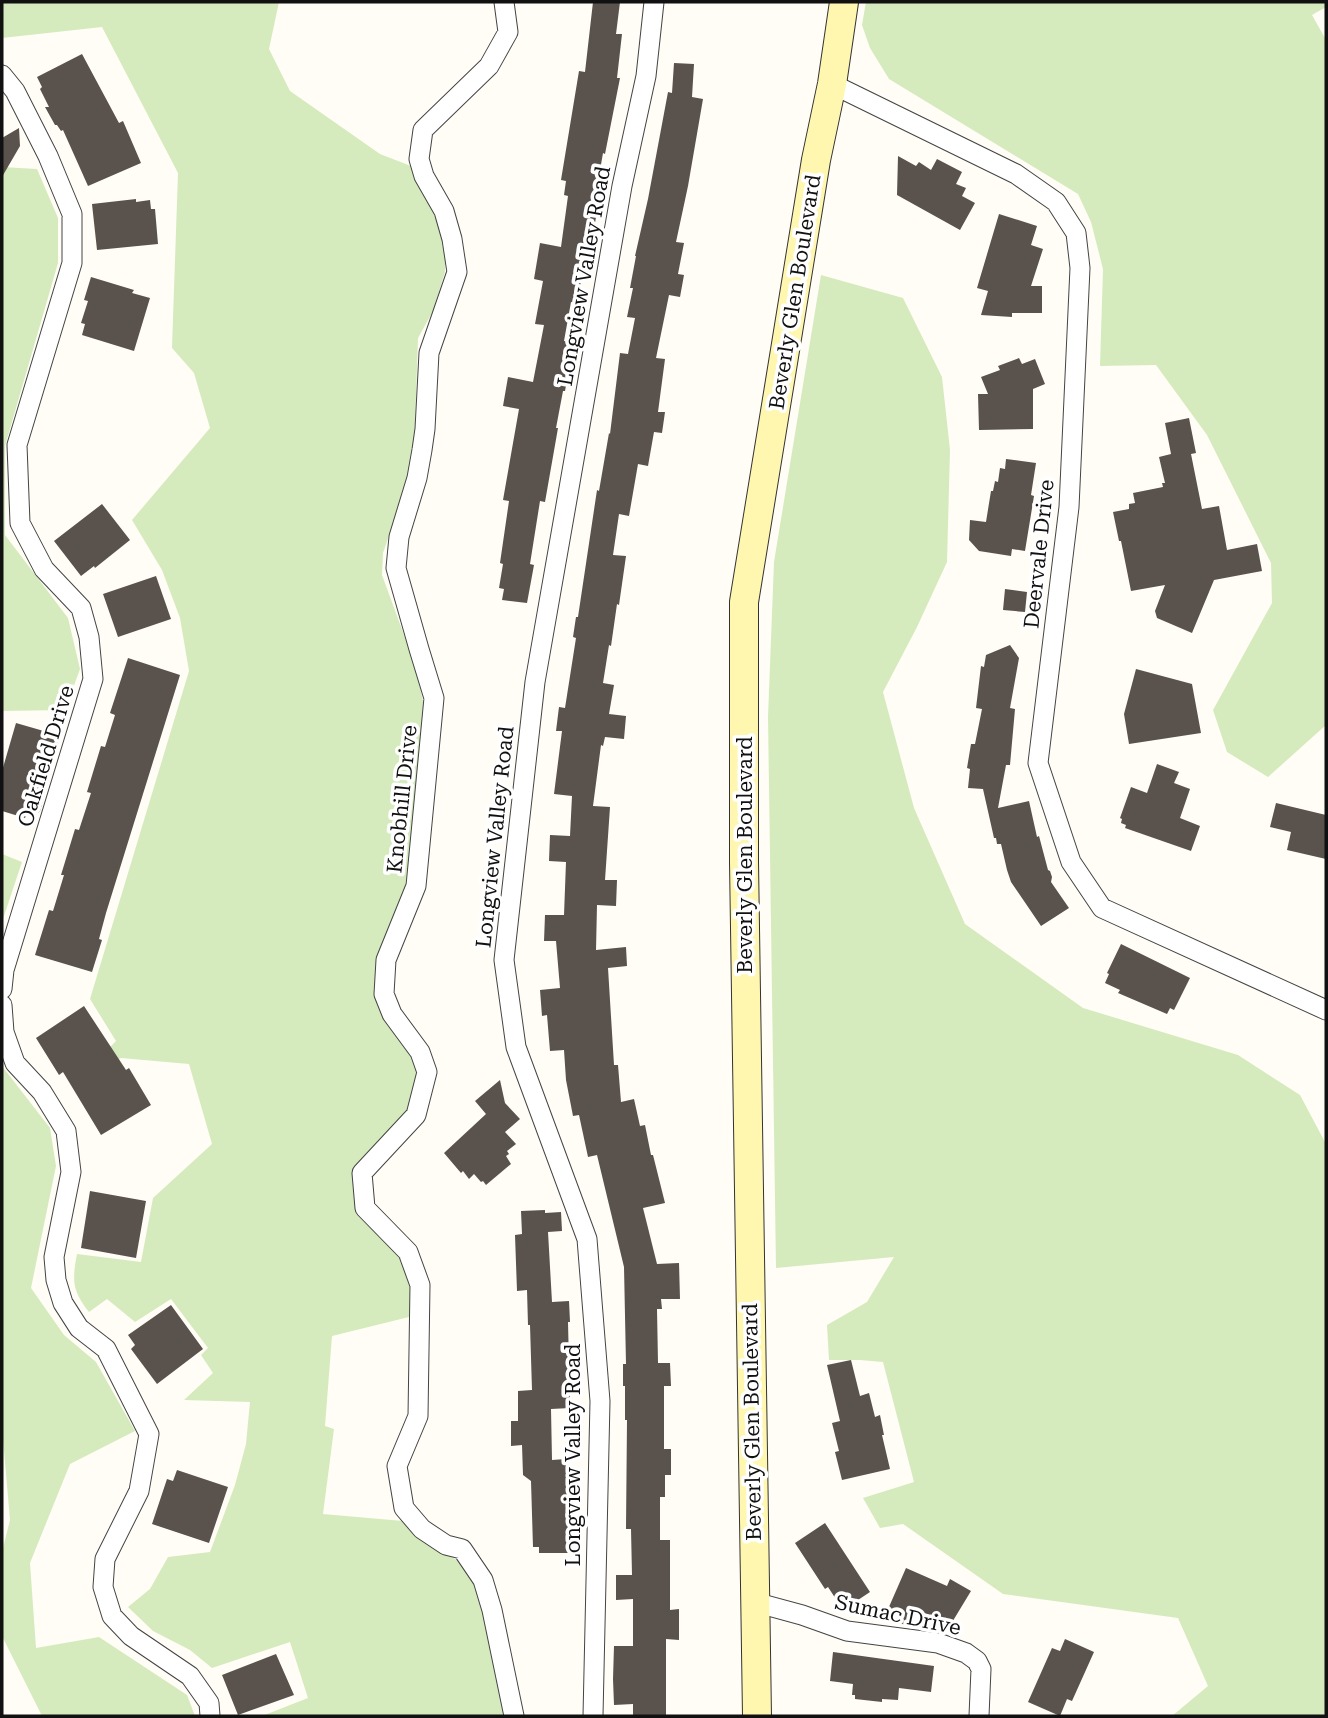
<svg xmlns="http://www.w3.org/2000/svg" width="1328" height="1718" font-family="'Roboto Serif',serif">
  <rect width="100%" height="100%" fill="#fffdf5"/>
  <path fill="#d5ebbd" d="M2 2H279L269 49 290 91 380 154 416 168 440 218 446 245 445 272 433 311 418 338 414 452 406 487 383 553 382 575 415 665 423 701 425 730 406 890 381 949 375 981 385 1013 412 1055 419 1072 407 1115 356 1197 404 1260 413 1280V1316L332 1336 325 1426 334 1429 323 1514 403 1521 439 1550 462 1563 477 1582 508 1716H262L308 1698 290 1642 212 1668 190 1650 153 1631 128 1607 150 1589 168 1557 210 1552 235 1485 246 1444 250 1402 184 1400 213 1373 201 1355 208 1348 171 1299 135 1322 107 1299 89 1312C72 1290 72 1281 77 1254L141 1262 153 1198 212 1144 189 1064 121 1058 108 1064 102 1055 116 1041 90 999 189 671 180 618 162 570 132 520 210 428 194 373 172 348 178 173 102 27 2 38Z
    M866 2H1326V7L1312 15 1326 40V725L1268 777 1227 752 1213 710 1272 603 1271 563 1207 435 1156 365 1100 366 1103 269 1091 222 1078 194 889 79 870 48 862 25Z
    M2 167 37 169 58 218V263L5 446V535L68 618 80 669 65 710 2 711Z
    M821 275 903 298 942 377 950 450 947 562 917 627 883 692 914 808 965 924 1083 1008 1238 1055 1300 1095 1326 1144V1716H1172L1208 1686 1178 1618 1003 1594 903 1524 880 1528 863 1498 914 1482 883 1362 860 1360H829L827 1325 867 1302 894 1257 776 1268 768 717 774 562Z
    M2 854 22 862 2 922Z
    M2 1066 50 1128 56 1166 31 1288 64 1335 96 1362 135 1431 70 1464 30 1563 36 1648 99 1637 187 1695 195 1716H42L2 1636V1552L10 1520 2 1427Z"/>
  <path fill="#5a524d" d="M593 2H620L616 34H622L617 78H620L605 154 603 153 594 205 598 206 592 240 590 239 588 242 577 303 571 302 564 341 574 343 565 391H563L556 428H558L545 502 540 501 530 564 534 565 527 603 502 600 504 589 499 588 503 564 500 563 509 501 503 500 519 409 503 406 508 377 533 382 544 325 535 324 543 281 534 279 540 243 561 247 568 196 564 195 566 181 561 180 579 71 585 72Z
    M82 54 119 123 123 121 141 163 88 186 63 130 61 131 57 125H55L45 107H49L40 89 42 87 37 77Z
    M674 63 694 64 692 97 703 99 688 186 676 242 684 243 678 274 684 275 680 297 669 295 656 358 665 359 658 412H665L662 433 654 432 648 466 638 464 629 516 619 514 613 555 626 556 619 605 617 604 611 646 609 645 603 683 614 685 609 714 626 716 624 739 605 737 603 746 601 745 593 806 610 807 605 880H617L616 906 597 905 596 950 626 947 627 966 608 968 614 1065H618L621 1102 634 1099 640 1126 645 1125 651 1155H653L665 1203 643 1208 657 1264 679 1263 680 1299H661L662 1309H657L658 1363H670L671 1386H664V1449H671V1475H665V1497H660V1540H670V1610L679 1609V1640L666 1639V1716H633V1704L614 1705 613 1679 614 1646H633V1599L616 1600V1575H632L631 1529H626L627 1420H625V1386H623V1364H626L624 1267 597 1155 588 1157 579 1115 573 1116 566 1080 564 1050 550 1051 547 1015 542 1016 540 990 560 988 556 941H544L545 915H564L566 862 549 861 550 835 570 836 572 796 554 794 562 731H556L559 707 565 708 576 638 573 637 576 617H578L597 490 599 491 609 433 610 434 620 353 628 354 635 318 627 317 633 288H630L636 256H635L648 199 668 92 672 93Z
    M19 128 20 146 2 177V138Z
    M898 156 916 166 919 162 931 170 937 159 962 172 956 184 966 188 962 196 975 203 960 230 897 195Z
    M136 199V202L150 200 151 209H155L158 244 97 250 92 204Z
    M999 214 1037 226 1031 245 1043 249 1031 286H1042V313H1012V317L981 315 988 291 977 288Z
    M91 277 134 290 132 293 150 298 134 351 82 335 85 324 81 323 88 301 84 300Z
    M1019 358 1022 364 1035 359 1045 384 1033 389V429L979 430 978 394H988L981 377 1000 370 998 366Z
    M1189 418 1196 453 1191 454 1202 509 1219 506 1227 550 1257 544 1262 571 1214 580 1192 633 1157 618 1155 611 1165 585 1131 591 1121 541H1119L1113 512 1129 509V504L1135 503 1133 493 1163 487 1162 483H1165L1159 457 1171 454 1165 423Z
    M1006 459 1036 463 1031 495 1034 496 1025 551 1012 549 1011 556 979 551 969 540 970 520 986 522 991 491H993L995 481 998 482 1000 468 1005 469Z
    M102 504 130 540 95 568 94 566 81 576 54 541Z
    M156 576 171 619 118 637 103 594Z
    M1005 589 1027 592 1025 612 1003 610Z
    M1010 645 1019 658 1010 708 1015 709 1010 765H1006L998 808 1029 801 1037 837 1039 836 1048 870 1050 871 1052 877 1051 882 1069 908 1041 926 1011 882 1007 870 1001 844H997L996 838H994L983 789 968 788 970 769 967 768 971 744H975L982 709 976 708 981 666 984 667 986 655Z
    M128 658 180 675 106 913 99 939 102 940 92 972 35 955 49 910 53 911 64 875H61L75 829 79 830 91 793 87 792 101 746 105 747 115 715 110 713Z
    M1136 669 1192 684 1201 733 1129 744 1124 714Z
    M16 723 61 736 40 811 38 813 28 810 25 818 2 811V771Z
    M1157 764 1179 772 1174 783 1190 789 1180 818 1200 826 1191 851 1125 828 1126 825 1121 823 1122 819 1120 818 1131 787 1147 793Z
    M1276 803 1326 815V859L1287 850 1291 832 1270 827Z
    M1121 944 1190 978 1174 1010 1170 1008 1167 1014 1118 993 1120 990 1105 983 1109 974 1107 973Z
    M84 1006 126 1070 129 1068 151 1105 101 1135 63 1072 59 1075 36 1038Z
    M500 1080 505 1103 520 1119 505 1132 516 1144 507 1151 509 1154 506 1156 511 1164 486 1185 483 1181 481 1182 474 1174 469 1179 463 1171 461 1173 444 1153 486 1114 475 1101Z
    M90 1191 146 1201 136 1258 81 1248Z
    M545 1210V1213L561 1212 562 1231 548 1232 552 1302 569 1301 570 1322H568L570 1408 551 1409 552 1460 566 1459 569 1553H539V1547H533L531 1481 523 1475 522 1445 511 1446V1421H518V1391L532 1390 530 1325H528L527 1290 517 1291 515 1235 522 1234 521 1211Z
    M171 1305 203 1349 157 1384 131 1349 135 1345 128 1335Z
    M851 1360 860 1396 869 1393 875 1417 880 1415 884 1435H882L890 1469 842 1480 835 1452 839 1451 832 1423 840 1421 827 1365Z
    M177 1470 228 1487 209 1543 152 1524 167 1479 173 1481Z
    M825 1523 870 1592 843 1610 828 1587 825 1589 795 1543Z
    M906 1568 947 1586 950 1579 971 1591 951 1624 914 1609 907 1626 885 1616Z
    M1065 1639 1094 1652 1072 1701 1067 1699 1060 1716 1028 1702 1052 1648 1060 1651Z
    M833 1652 934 1666 931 1692 899 1688 898 1700 882 1699V1702L855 1699V1695H852L853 1684 830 1681Z
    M276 1654 294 1695 238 1715 222 1675Z"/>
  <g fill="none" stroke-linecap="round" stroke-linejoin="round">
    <g stroke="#444" stroke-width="21">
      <path id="street" d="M504 2 508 32 489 66 423 130 419 159 424 176 444 211 452 239 457 272 429 353 425 429 422 450 417 478 399 537 396 568 419 649 434 698 416 886 386 960 384 994 392 1014 420 1052 427 1072 416 1115 362 1173 365 1208 408 1252 420 1285 418 1416 397 1466 404 1508 422 1529 446 1545 462 1549 483 1580 492 1610 514 1716
        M2 75 15 91 48 156 72 214V263L17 445 20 523 44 569 81 608 89 637 93 679 4 970 2 989
        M832 84 1016 174 1056 202 1076 233 1080 268 1069 507 1038 763 1071 862 1102 908 1326 1010
        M2 1005 4 1032 15 1063 42 1092 66 1131 71 1172 54 1257 56 1280 63 1303 79 1328 106 1349 149 1434 139 1491 105 1559 103 1587 112 1616 131 1636 190 1676 209 1703 210 1716
        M754 1602 802 1615 847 1631 938 1643 966 1653 977 1661 981 1669 979 1716
        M593 1716 600 1401 587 1239 516 1047 504 960 535 682 622 186 646 76 654 2"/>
    </g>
    <g stroke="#333" stroke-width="30">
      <path id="secondary" d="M757 1716 744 862V602L816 160 832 84 844 2"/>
    </g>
    <use href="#street" stroke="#fff" stroke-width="19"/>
    <use href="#secondary" stroke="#fff6b0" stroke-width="28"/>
  </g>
  <g text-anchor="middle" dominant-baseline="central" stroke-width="7" stroke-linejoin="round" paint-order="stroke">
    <g font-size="21" fill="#111" stroke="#fff">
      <text transform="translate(584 276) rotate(-80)">Longview Valley Road</text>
      <text transform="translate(795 292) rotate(-81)">Beverly Glen Boulevard</text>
      <text transform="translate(1039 554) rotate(-84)">Deervale Drive</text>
      <text transform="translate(46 756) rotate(-73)">Oakfield Drive</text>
      <text transform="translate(402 799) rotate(-84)">Knobhill Drive</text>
      <text transform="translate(495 837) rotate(-84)">Longview Valley Road</text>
      <text transform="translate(745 855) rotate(-90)">Beverly Glen Boulevard</text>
      <text transform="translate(752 1422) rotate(-91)">Beverly Glen Boulevard</text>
      <text transform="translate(573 1455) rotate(-90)">Longview Valley Road</text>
      <text transform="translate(898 1615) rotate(12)">Sumac Drive</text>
    </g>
  </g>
  <rect width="1328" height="1718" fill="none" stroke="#111111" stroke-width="7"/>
</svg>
